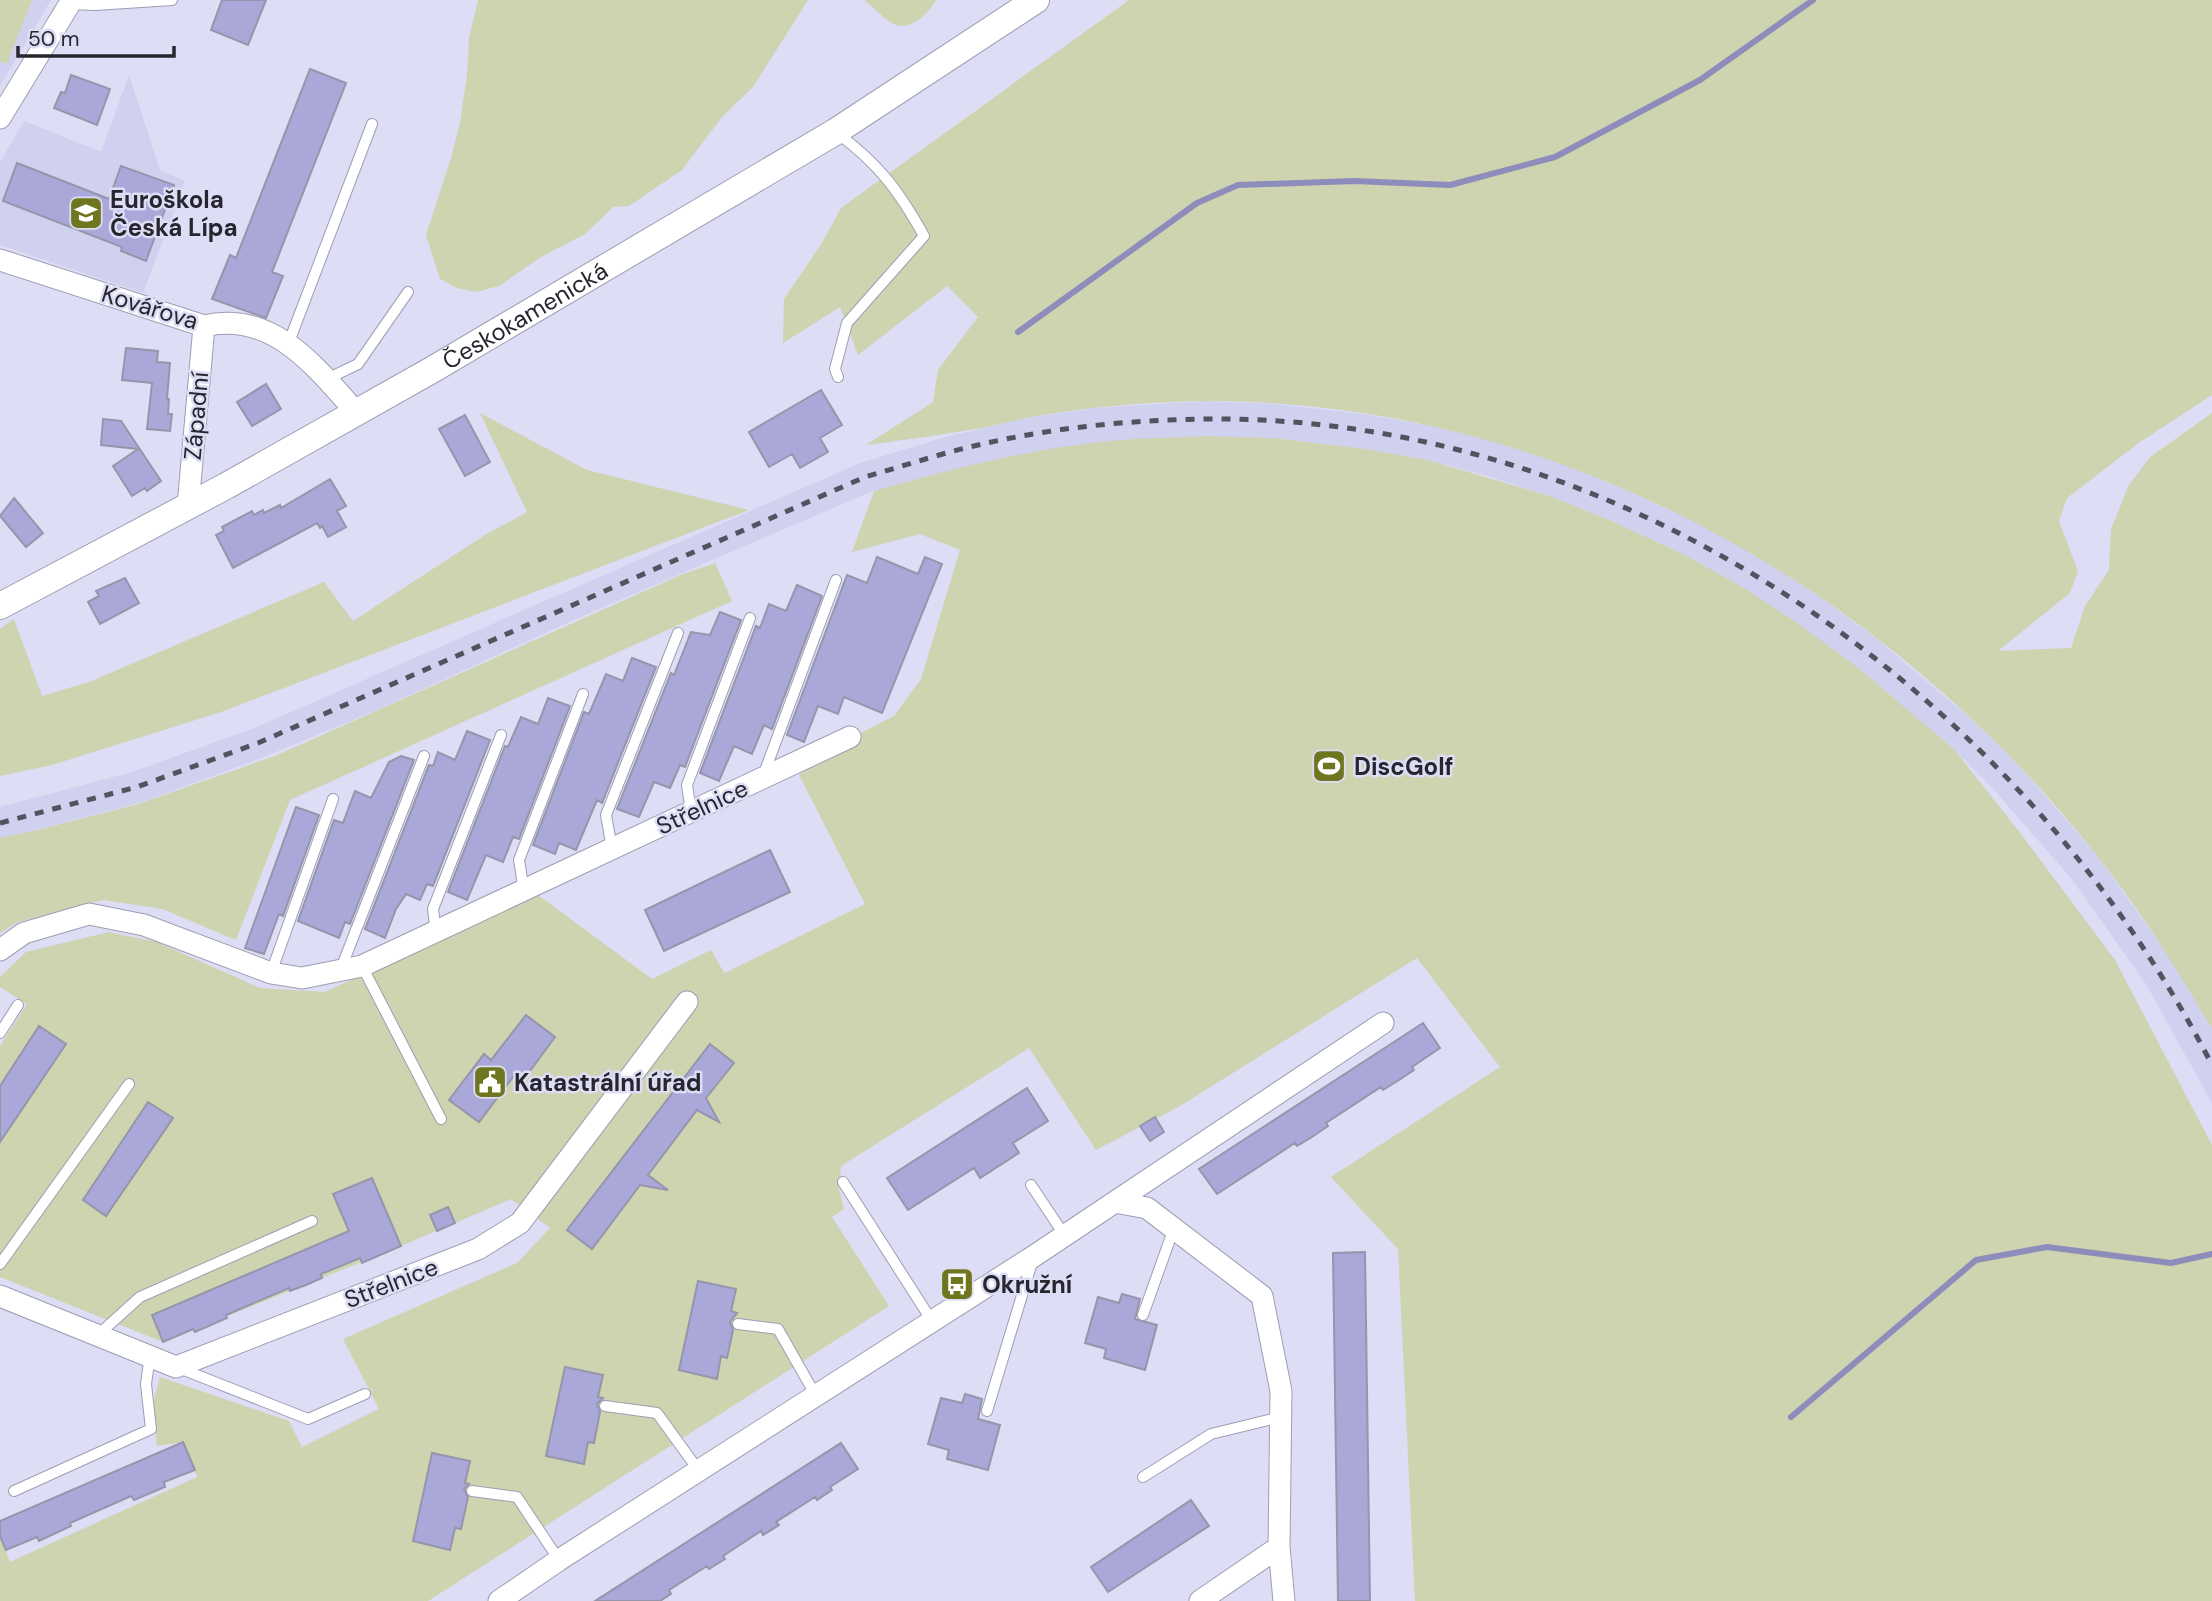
<svg xmlns="http://www.w3.org/2000/svg" width="2212" height="1601" font-family="'DM Sans',sans-serif">
  <rect width="100%" height="100%" fill="#ddddf5"/>
  <path fill="#d0d0ef" d="M0 0H51L0 86Z
    M129 75 160 170 185 181 143 293 0 245V162L24 121 101 152Z
    M1205 401 1275 404 1364 414 1435 427 1500 443 1562 463 1628 491 1703 526 1761 558 1820 597 1878 640 1977 724 2021 768 2098 857 2175 965 2212 1029V1103L2146 984 2071 878 1996 792 1954 749 1857 667 1744 588 1687 556 1614 522 1550 496 1491 477 1428 460 1359 448 1273 438H1155L1100 442 987 462 870 492 578 618 379 709 264 757 142 802 0 839V807L132 772 252 729 860 463 949 436 1032 417 1097 408Z"/>
  <path fill="#ced3b0" d="M0 0H32L7 64 0 61Z
    M478 0H808L753 87 722 117 682 170 629 206 613 207 585 234 541 257 499 286 476 292 457 288 440 279 426 235 451 158 460 123 467 75 469 38Z
    M864 0H936C927 15 909 34 890 22 881 16 873 6 864 0Z
    M1129 0H2212V395L2140 442 2067 498 2059 521 2078 571 2070 593 1998 651 2071 648 2085 606 2109 570 2111 529 2129 485 2150 457 2212 413V1029C2177 969 2141 911 2098 857 1884 585 1555 400 1206 401 1148 402 1088 407 1031 417 1013 421 995 426 976 429 940 435 903 440 866 445L933 402 938 370 978 317 947 286 858 355 840 307 783 343 784 299 822 243 841 208Z
    M480 413 587 470 749 510 221 712 52 765 0 776V629L14 619 42 696 89 682 324 582 353 621 485 535 527 512Z
    M1205 436 1273 438 1359 448 1428 460 1550 496 1614 522 1687 556 1744 588 1800 625 1857 667 1954 749 2021 834 2115 960 2212 1145V1601H1415L1398 1249 1331 1177 1500 1067 1417 958 1180 1106 1096 1150 1029 1048 841 1166 839 1189 844 1209 832 1217 889 1306 428 1601H0V1537L10 1562 197 1477 183 1442 157 1446 152 1408 160 1377 289 1421 302 1447 379 1409 343 1339 517 1263 550 1228 511 1199 401 1246 163 1342 0 1277V1046L27 1004 0 987V977L26 952 109 932 157 942 260 988 325 992 538 895 652 979 711 950 726 976 725 973 865 904 799 775 861 733 894 716 921 679 960 550 920 534 852 552 874 491C948 470 1022 451 1099 442 1134 438 1170 438 1205 436Z
    M715 563 732 601 290 800 236 940 162 909 103 900 18 922 0 933V838L41 829 138 804 275 756 683 574Z"/>
  <g fill="none" stroke-linecap="round" stroke-linejoin="round">
    <path stroke="#8e8cbb" stroke-width="6" d="M1018 332 1197 203 1238 185 1354 181 1450 185 1555 157 1700 80 1813 0
      M1791 1417 1976 1260 2047 1247 2171 1263 2212 1254"/>
  </g>
  <path fill="#a9a8d8" stroke="#9595ab" stroke-width="2" d="M222 0H266L248 45 211 30Z
    M310 69 346 83 272 272 283 276 266 318 212 299 230 255 236 258Z
    M71 75 110 89 97 125 54 108 61 92 65 93Z
    M17 163 109 199 121 166 174 185 146 261 121 251 122 247 3 201Z
    M126 348 158 351 157 362 170 363 167 399H169L168 414H172L170 431 147 429 152 383 122 380Z
    M266 384 281 409 252 426 237 402Z
    M821 390 842 425 820 438 828 452 800 468 792 454 769 467 749 432Z
    M465 415 490 462 465 476 439 429Z
    M103 419 121 421 161 481 147 491 145 488 132 496 113 466 138 449 101 445Z
    M330 479 346 506 337 511 346 527 328 537 322 526 320 528 317 523 233 568 216 535 224 531 222 527 252 511 254 515 263 510 264 513 280 505 281 508Z
    M14 498 43 533 26 547 0 516Z
    M877 557 918 574 925 557 942 564 882 713 844 697 838 714 818 706 804 742 787 735 847 575 867 583Z
    M125 578 139 603 100 624 88 602 99 596 96 591Z
    M797 585 822 596 772 729 764 725 752 754 734 746 719 781 700 773 756 626 760 628 769 604 786 611Z
    M720 612 741 620 685 767 680 765 670 788 654 782 639 817 617 809 671 673 674 675 691 632 710 635Z
    M632 658 656 667 602 803 597 800 576 850 559 843 555 854 533 845 584 712 589 714 606 674 623 681Z
    M548 698 570 706 519 839 513 837 503 862 486 855 467 900 448 892 505 746 508 747 521 717 538 724Z
    M467 731 490 740 433 886 427 884 420 900 406 894 396 909 385 938 365 929 429 765 433 766 438 752 455 760Z
    M401 756 414 760 350 924 345 922 339 938 298 921 334 820 343 823 355 791 371 798 389 762Z
    M296 807 319 815 283 916 279 914 264 954 245 948Z
    M770 850 790 892 664 951 645 910Z
    M526 1015 555 1037 521 1083 513 1077 479 1122 449 1100 484 1054 491 1060Z
    M1423 1023 1440 1048 1412 1067 1414 1070 1399 1080 1383 1090 1381 1087 1326 1123 1328 1126 1312 1137 1297 1146 1295 1143 1217 1194 1199 1169Z
    M39 1026 66 1044 0 1142V1086Z
    M710 1044 734 1063 706 1098 719 1122 697 1110 648 1175 668 1190 640 1185 592 1249 567 1230Z
    M1027 1088 1048 1121 1013 1143 1019 1153 980 1178 974 1168 908 1210 887 1178Z
    M148 1102 173 1118 106 1216 83 1200Z
    M1155 1117 1164 1132 1150 1141 1140 1126Z
    M372 1178 401 1246 362 1263 360 1258 321 1274 322 1278 306 1285 290 1291 289 1288 226 1315 227 1318 195 1332 193 1329 163 1342 152 1315 349 1231 333 1194Z
    M448 1207 455 1223 437 1231 430 1215Z
    M1365 1252 1370 1601H1338L1333 1253Z
    M698 1281 736 1289 731 1311 737 1313 730 1322 733 1330 727 1358 721 1356 717 1379 679 1370Z
    M1122 1294 1140 1299 1135 1319 1157 1325 1145 1370 1104 1358 1106 1349 1085 1343 1098 1297 1119 1303Z
    M565 1367 603 1375 598 1397 603 1398 597 1404 600 1412 594 1443 588 1442 584 1464 546 1456Z
    M965 1394 982 1399 978 1419 1000 1425 988 1470 947 1459 949 1450 928 1444 941 1398 962 1403Z
    M183 1442 195 1470 164 1482 165 1487 134 1500 131 1496 70 1523 71 1526 39 1541 37 1537 6 1550 0 1536V1521Z
    M841 1443 858 1469 830 1487 832 1490 817 1500 815 1497 776 1522 779 1525 763 1535 761 1531 723 1556 725 1559 709 1569 707 1566 669 1590 671 1594 660 1601H595Z
    M432 1453 470 1461 465 1483 469 1484 464 1489 468 1497 461 1529 455 1528 450 1550 413 1541Z
    M1191 1500 1209 1526 1108 1592 1091 1567Z"/>
  <g fill="none" stroke-linecap="round" stroke-linejoin="round">
    <g stroke="#9d9db3" stroke-width="12">
      <path id="service" d="M70 4 95 5 172 0
        M837 133C879 164 899 191 924 236L847 323 835 369 838 377
        M289 342 372 124
        M327 379 358 364 408 292
        M763 776 836 580
        M691 812 687 785 750 618
        M612 849 606 815 678 633
        M524 891 519 860 583 694
        M436 933 433 909 501 735
        M362 966 441 1119
        M340 971 424 756
        M271 973 333 799
        M0 1033 18 1005
        M843 1182 932 1321
        M1031 1185 1065 1236
        M0 1264 129 1084
        M1143 1315 1174 1228
        M738 1324 778 1329 816 1396
        M99 1334 140 1297 312 1221
        M179 1368 308 1419 365 1394
        M605 1406 657 1413 699 1471
        M987 1411 1033 1259
        M1143 1477 1211 1434 1281 1417
        M14 1491 151 1429 146 1384 150 1355
        M472 1491 517 1497 559 1560"/>
    </g>
    <g stroke="#9d9db3" stroke-width="23">
      <path id="minor" d="M0 118 72 0
        M0 260 204 326C272 310 315 366 355 411
        M188 506 204 326
        M0 950 24 933 89 914 144 925 271 973 302 978 362 966 850 737
        M1115 1202 1147 1208 1262 1296 1281 1391 1279 1547 1284 1601
        M0 1296 176 1367 478 1249 520 1223 687 1002
        M499 1601 559 1560 1034 1256 1383 1023
        M1200 1601 1279 1547"/>
    </g>
    <g stroke="#9d9db3" stroke-width="28">
      <g id="tertiary">
        <path id="s1" d="M0 606 226 486 430 371 835 132 1036 0"/>
      </g>
    </g>
    <use href="#service" stroke="#fff" stroke-width="10"/>
    <use href="#minor" stroke="#fff" stroke-width="21"/>
    <use href="#tertiary" stroke="#fff" stroke-width="26"/>
    <path stroke="#53535f" stroke-width="5" stroke-dasharray="9 9" stroke-linecap="butt" d="M0 823 137 787 258 743 865 477C893 469 921 460 950 452 1032 430 1120 420 1205 419 1629 414 2023 696 2212 1065"/>
  </g>
  <defs>
    <g id="school-square" transform="scale(1.75)"><rect x="-9" y="-9" width="18" height="18" rx="4" fill="#6f761f" stroke="#ddddf5"/><path d="M0-5L7-2L0 1L-7-2ZM-4 1L0 2.5L4 1V4Q0 6-4 4Z" fill="#fff"/></g>
    <g id="stadium-square" transform="scale(1.75)"><rect x="-9" y="-9" width="18" height="18" rx="4" fill="#6f761f" stroke="#ddddf5"/><path d="M0-5a6.5 5 0 1 0 0 10a6.5 5 0 1 0 0-10ZM-3.5-1.8h7v3.6h-7Z" fill="#fff"/></g>
    <g id="civic-square" transform="scale(1.75)"><rect x="-9" y="-9" width="18" height="18" rx="4" fill="#6f761f" stroke="#ddddf5"/><path d="M-.6-6.5H3V-4.5H.6V-3L4-1V1h2V6H-6V1h2V-1L-.6-3ZM-1.2 2.5V6h2.4V2.5Z" fill="#fff"/></g>
    <g id="bus-square" transform="scale(1.75)"><rect x="-9" y="-9" width="18" height="18" rx="4" fill="#6f761f" stroke="#ddddf5"/><path d="M-5-6H5V4H4V6H2V4H-2V6H-4V4H-5ZM-3.5-4V0h7V-4ZM-3.5 1.2v1.5H-2V1.2ZM2 1.2v1.5H3.5V1.2Z" fill="#fff"/></g>
  </defs>
  <g fill-rule="evenodd">
    <use href="#school-square" x="86" y="213"/>
    <use href="#stadium-square" x="1329" y="766"/>
    <use href="#civic-square" x="490" y="1082"/>
    <use href="#bus-square" x="957" y="1284"/>
  </g>
  <g text-anchor="middle" dominant-baseline="central" stroke-width="5" stroke-linejoin="round" paint-order="stroke">
    <g font-size="24" font-weight="bold" fill="#27262f" stroke="#ddddf5" text-anchor="start">
      <text x="110" y="199">Euroškola<tspan x="110" dy="28">Česká Lípa</tspan></text>
      <text x="1354" y="766">DiscGolf</text>
      <text x="514" y="1082">Katastrální úřad</text>
      <text x="982" y="1284">Okružní</text>
    </g>
    <g font-size="24" fill="#27262f" stroke="#ddddf5">
      <text transform="translate(150 307) rotate(17)">Kovářova</text>
      <text stroke="none"><textPath href="#s1" startOffset="600">Českokamenická</textPath></text>
      <text transform="translate(196 416) rotate(-85)">Západní</text>
      <text transform="translate(702 807) rotate(-25)">Střelnice</text>
      <text transform="translate(391 1283) rotate(-21)">Střelnice</text>
    </g>
  </g>
  <path d="M18 46v10h156v-10" fill="none" stroke="#27262f" stroke-width="3.5"/>
  <text x="28" y="46" font-size="21" fill="#27262f" stroke="#ddddf5" stroke-width="5" paint-order="stroke">50 m</text>
</svg>
